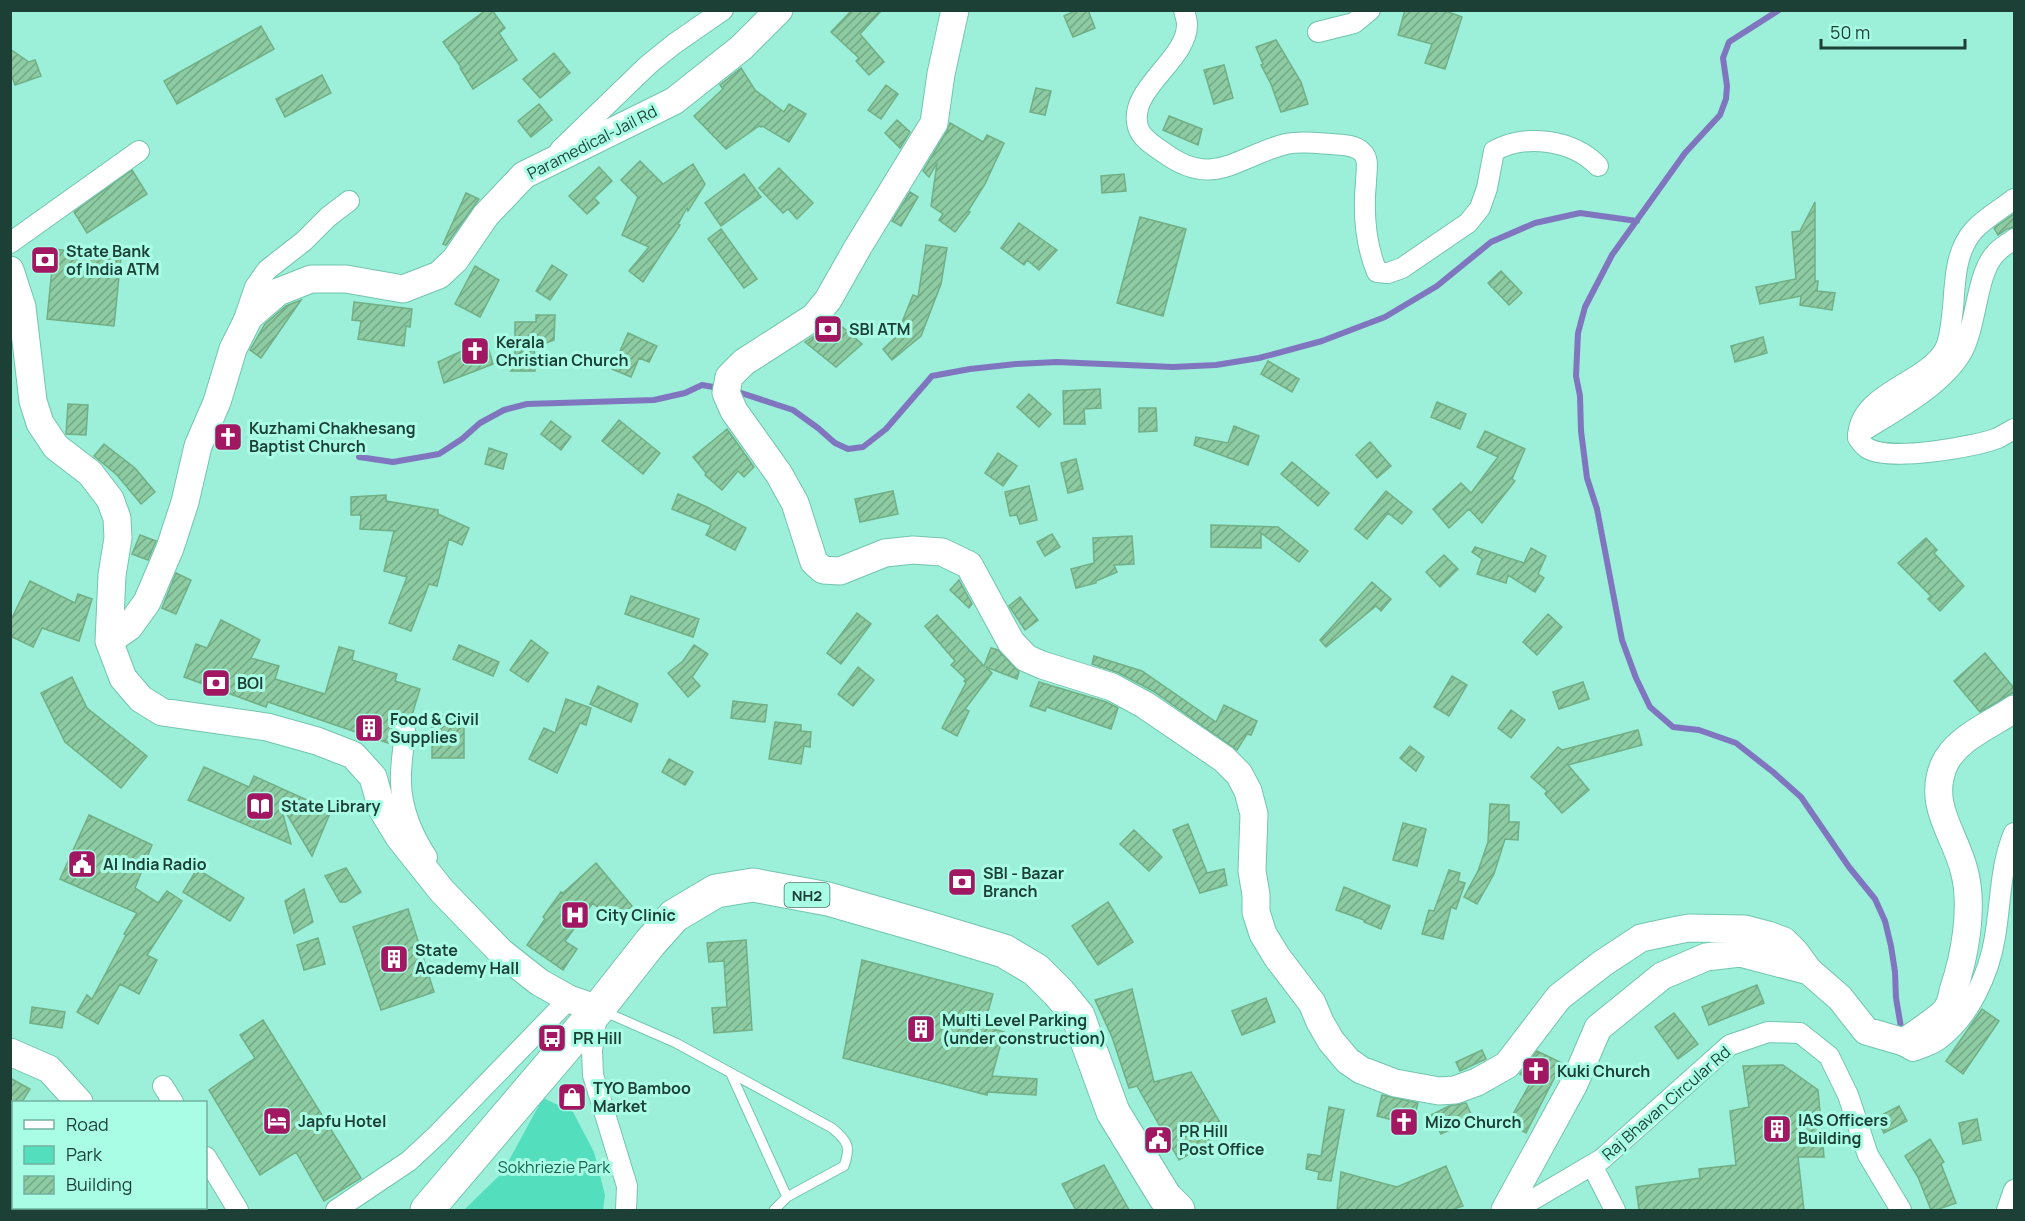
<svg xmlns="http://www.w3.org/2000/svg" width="2025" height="1221" font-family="Manrope,sans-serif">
  <defs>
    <pattern id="building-hatch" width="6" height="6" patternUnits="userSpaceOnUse" patternTransform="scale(1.5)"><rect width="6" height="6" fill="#8dcca2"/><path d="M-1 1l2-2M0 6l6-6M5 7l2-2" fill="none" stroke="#72a785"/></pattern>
  </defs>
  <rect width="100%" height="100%" fill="#9cefd8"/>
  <path fill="#53debd" d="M543 1098 573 1112 594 1152 605 1195 603 1210H464L502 1173Z"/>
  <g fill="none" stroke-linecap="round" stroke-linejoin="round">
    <path stroke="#8076c0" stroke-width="6" d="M1779 10 1729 42 1723 58 1727 86 1726 99 1720 115 1685 153 1612 255 1585 307 1578 333 1576 376 1580 396 1581 431 1587 478 1597 509 1622 640 1636 678 1650 707 1673 727 1699 730 1736 743 1773 772 1801 797 1849 867 1875 899 1885 921 1891 946 1895 972 1896 998 1902 1033
      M732 390 793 410 818 428 835 443 848 449 863 447 886 429 932 376 970 369 1016 364 1057 362 1173 367 1216 365 1259 358 1322 341 1385 317 1437 286 1491 242 1535 223 1580 213 1637 221
      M359 457 393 462 439 454 462 439 480 423 504 410 527 404 654 400 685 393 702 385 719 388"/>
  </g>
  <path fill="url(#building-hatch)" stroke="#71af86" stroke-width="1.5" d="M486 10H492L505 28 499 33 517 60 473 89 460 68 461 67 443 42Z
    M852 10H882L860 34 884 62 869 75 856 61 859 58 831 32Z
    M1077 10H1088L1095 28 1073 37 1064 16Z
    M1405 10H1443L1462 17 1445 69 1425 63 1432 44 1398 35Z
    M261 26 274 49 177 104 164 81Z
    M1276 40 1301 82 1308 104 1281 112 1271 84 1261 65 1263 64 1256 47Z
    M10 49 29 62 35 60 41 76 15 85 10 71Z
    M554 53 570 73 540 98 523 79Z
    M1224 65 1233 98 1214 104 1204 70Z
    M741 68 755 90 784 112 789 104 806 114 789 142 762 126 761 127 759 126 726 149 694 116 723 89 720 85Z
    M322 75 331 93 285 117 276 99Z
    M886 85 898 94 881 119 868 110Z
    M1036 88 1051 91 1045 115 1030 112Z
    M539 104 552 120 531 137 518 121Z
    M1169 116 1202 129 1198 145 1163 130Z
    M897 120 910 132 900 148 885 133Z
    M950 123 983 142 987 135 1004 143 985 184 968 211 970 212 955 232 939 220 943 214 931 206 937 163 929 177 923 171 947 131Z
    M640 161 663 184 693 164 705 184 688 211 687 208 678 224 680 225 643 282 629 271 649 247 622 235 638 197 621 180Z
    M599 167 612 181 594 198 599 203 587 214 569 196Z
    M779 168 813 203 797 219 788 209 783 213 759 188Z
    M132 170 147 194 87 233 74 212Z
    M744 174 761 197 721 226 705 203Z
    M1124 174 1126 191 1102 193 1101 176Z
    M910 192 918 197 901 226 892 221Z
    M466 193 479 199 446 245 443 244Z
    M1815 202V281H1818L1817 291 1835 293 1832 310 1800 305 1801 296 1760 304 1756 287 1796 279 1792 232 1800 231Z
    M2014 214V227L2007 229 1998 235 1994 228Z
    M1140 217 1186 229 1163 316 1117 303Z
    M1019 223 1057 250 1039 270 1027 260 1024 265 1001 248Z
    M721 229 757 279 744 288 708 239Z
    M926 245 947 248 941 284 921 336 892 360 883 349 896 337 913 295 918 297Z
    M54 249 121 257 114 326 47 319Z
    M552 265 567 275 550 300 536 291Z
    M475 266 499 280 480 317 455 304Z
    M1501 271 1522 293 1509 305 1488 283Z
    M301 300 261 358 250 350 265 324 286 306Z
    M354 302 412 309 410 327 406 326 404 346 358 339 361 321 352 320Z
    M536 315H555L554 340 546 343H534L535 371H511L529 350 515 355V322H536Z
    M833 319 862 344 836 367 805 342 823 330Z
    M628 333 657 346 649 362 639 358 631 377 612 369Z
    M1763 337 1767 353 1735 362 1731 346Z
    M486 340 493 364 444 383 438 362Z
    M1268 361 1299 379 1292 392 1261 374Z
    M1100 389 1101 408 1084 409 1085 424H1064L1063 391Z
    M1029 394 1051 414 1039 427 1017 407Z
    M1437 402 1466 414 1460 429 1431 417Z
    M68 404 88 405 86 435 66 434Z
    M1139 408H1156L1157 431 1139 432Z
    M619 420 660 453 643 474 602 441Z
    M551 421 571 437 561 450 541 434Z
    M1234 426 1259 436 1248 465 1194 445 1196 437 1228 443Z
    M727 429 754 467 744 477 738 471 722 490 705 475 706 473 693 457Z
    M1485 431 1525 449 1512 479 1515 481 1482 523 1469 509 1449 528 1433 509 1461 483 1471 493 1498 457 1477 447Z
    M1370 442 1391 466 1377 478 1356 455Z
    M104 444 135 468 155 492 141 504 117 475 94 456Z
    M489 448 507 454 503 469 485 464Z
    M998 453 1017 466 1003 486 985 473Z
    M1076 459 1083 489 1068 493 1061 463Z
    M1292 462 1329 493 1318 506 1281 474Z
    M1029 486 1037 520 1020 524 1017 515 1010 516 1005 492Z
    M893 491 898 514 860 522 855 499Z
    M1386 491 1412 512 1402 524 1388 513 1367 539 1355 529Z
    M678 494 707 507 746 528 735 550 706 535 711 525 672 509Z
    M386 495V501L438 510V514L469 528 462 545 449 539 437 586 429 584 411 631 389 623 407 577 384 571 394 531 360 529 361 515H351V497Z
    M1211 525 1278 527 1308 551 1299 562 1261 533V548L1211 547Z
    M1052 534 1060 547 1045 556 1037 542Z
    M140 535 156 541 148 560 132 554Z
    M1132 536 1134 564 1114 565 1117 572 1096 581V583L1076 588 1071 569 1094 563 1093 538Z
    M1926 538 1937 550 1934 553 1964 586 1940 611 1928 599 1931 596 1898 563Z
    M1475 547 1524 563 1531 548 1546 556 1538 574 1544 578 1535 592 1508 575 1506 583 1477 574 1482 559 1472 552Z
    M1444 555 1458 569 1440 587 1426 572Z
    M176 573 191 580 176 614 162 608Z
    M959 580 972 604 969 608 950 590Z
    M30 581 75 603 78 594 92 599 79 641 42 628 33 647 10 636V622Z
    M1372 582 1391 599 1381 611 1376 606 1326 647 1320 640Z
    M631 596 699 619 693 637 625 614Z
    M1020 597 1038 620 1025 630 1009 606Z
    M857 613 871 624 841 664 827 653Z
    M1548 614 1562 627 1537 655 1523 642Z
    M937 615 984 666 991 648 998 650 1019 672 1017 679 986 667 992 673 965 709 969 711 957 736 942 728 966 683 964 681 966 679 951 665 955 661 925 626Z
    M221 620 260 640 251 658 279 666 275 679 325 694 339 647 354 651 352 660 397 674 395 681 420 689 411 718 396 714 388 743 268 702 266 707 184 677 196 644 207 648Z
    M531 640 548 653 528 682 510 670Z
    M459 645 499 662 493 676 453 659Z
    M694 645 708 654 692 677 700 686 688 697 668 673 683 661Z
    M1985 653 2014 688V692L1980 712 1954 681Z
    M1094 656 1142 671 1216 722 1224 705 1257 721 1251 735 1247 734 1237 750 1153 691 1119 673 1092 664Z
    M858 667 874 680 853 706 838 694Z
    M1452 676 1467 685 1449 716 1434 707Z
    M72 677 87 708 147 756 121 788 65 742 41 693Z
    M1039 682 1106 702 1118 708 1111 729 1047 707 1045 711 1030 706Z
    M1583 682 1589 699 1559 709 1553 692Z
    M598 686 638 704 631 722 590 704Z
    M566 699 591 708 586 725 580 723 557 773 529 759 544 728 555 733Z
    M733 701 767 705 765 722 731 718Z
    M1511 710 1525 720 1511 738 1498 728Z
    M432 716H464V758H432Z
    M775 722 801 725V731L811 732 810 747 804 746 801 764 769 759Z
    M1638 730 1642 745 1568 765 1589 790 1562 813 1545 794 1547 791 1531 777 1558 747 1562 750Z
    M1410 746 1424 757 1416 771 1400 758Z
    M669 759 693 772 685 785 662 772Z
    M204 767 249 787 254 776 331 811 312 856 282 806 281 807 291 844 188 800Z
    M1490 804 1509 805V822H1519L1518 840 1505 839 1494 874 1477 904 1464 897 1478 871 1488 842Z
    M89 815 152 845 135 888 158 903 167 891 182 901 147 955 157 960 139 994 120 984 98 1024 77 1012 87 995 92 999 126 935 124 934 137 913 60 879Z
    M1403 823 1426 829 1417 866 1393 860Z
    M1188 824 1207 873 1224 869 1227 885 1200 893 1173 830Z
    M1134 830 1162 857 1149 871 1120 844Z
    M596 863 632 906 613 922 593 903 565 941 577 949 563 970 527 945 545 919 543 917 561 892 563 893Z
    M346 868 361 892 346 902H340L325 876Z
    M197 869 244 898 230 921 183 892Z
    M1449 870 1460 873 1458 881 1465 883 1456 909 1451 907 1443 939 1422 934 1429 910 1434 911Z
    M1344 887 1390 906 1381 929 1364 922V920L1336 910Z
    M304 889 313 922 294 933 285 901Z
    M1108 902 1133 942 1098 965 1072 926Z
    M408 909 434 992 381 1010 353 927Z
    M318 938 325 964 304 970 297 945Z
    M746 940 752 1030 714 1033 712 1008 727 1007 724 961 709 962 707 943Z
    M862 960 993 994 984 1026 1004 1032 992 1076 1037 1079 1036 1095 988 1092 987 1095 843 1058Z
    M1757 985 1764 1003 1709 1025 1702 1007Z
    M1132 989 1154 1082 1191 1072 1222 1126 1208 1144 1179 1160 1137 1086 1129 1088 1112 1037 1095 1000Z
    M1266 998 1275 1022 1242 1035 1232 1011Z
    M32 1007 65 1012 62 1028 30 1023Z
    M1982 1009 1999 1021 1963 1074 1946 1061Z
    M1674 1013 1698 1044 1678 1059 1655 1027Z
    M263 1020 361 1178 324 1201 296 1152 260 1175 209 1090 255 1058 240 1035Z
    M1482 1050 1486 1059 1460 1071 1456 1062Z
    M1537 1051 1562 1063 1526 1133 1508 1123 1532 1080 1520 1074Z
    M1783 1065 1818 1090 1824 1157H1798L1804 1210H1639L1636 1187 1700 1178 1699 1169 1736 1165 1730 1111 1749 1107 1743 1066Z
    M10 1078 30 1089 22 1102H14V1106H10Z
    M1382 1095 1418 1103 1412 1125 1377 1116Z
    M1466 1103 1473 1119 1441 1134 1431 1115 1449 1106Z
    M1899 1106 1907 1121 1884 1133 1876 1118Z
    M1329 1107 1344 1110 1331 1181 1318 1179 1319 1172 1306 1169 1308 1154 1321 1156Z
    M1977 1119 1981 1140 1963 1144 1959 1123Z
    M1930 1139 1944 1162 1941 1164 1956 1203 1936 1210H1931L1918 1177 1905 1156Z
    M1104 1165 1129 1210H1076L1062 1184Z
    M1446 1166 1463 1206 1451 1210H1337L1341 1172 1397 1187Z"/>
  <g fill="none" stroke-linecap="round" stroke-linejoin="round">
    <g stroke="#72c5af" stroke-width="11">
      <path id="lane" d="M603 1011 676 1043 832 1128C848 1141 851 1147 844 1166L787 1197 774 1210
        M731 1074 787 1197"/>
    </g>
    <g stroke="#72c5af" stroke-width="22">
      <path id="street" d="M1184 10C1185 15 1187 20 1187 24 1188 60 1127 89 1138 127 1141 138 1154 146 1163 152 1214 190 1237 156 1286 144 1301 141 1316 143 1331 144 1341 145 1354 144 1362 152 1370 159 1366 172 1366 182 1363 213 1365 243 1377 272L1388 273 1402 268 1468 223 1480 208 1487 188 1494 151C1526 133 1573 140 1598 166
        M1318 32 1354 23 1370 10
        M560 150 648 65 674 44 723 10
        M2014 199C2001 209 1985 218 1974 230 1955 251 1955 282 1953 308 1951 322 1951 337 1945 349 1926 384 1858 392 1858 438 1860 441 1864 446 1867 448 1890 462 1973 447 1998 438 2003 435 2009 432 2014 429
        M10 243 139 151
        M243 322 255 287 267 270 304 241 328 217 349 201
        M1858 434C1891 413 1942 387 1962 352 1977 325 1976 273 1996 253 2001 247 2009 243 2014 239
        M405 730C404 748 400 765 401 782 401 808 413 836 427 857
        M597 1015 592 1050 593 1075 627 1186 626 1210
        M1893 1040 1913 1051C1921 1048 1931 1045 1938 1040 1969 1018 1989 974 1995 937 2001 902 2000 866 2014 833
        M163 1086 173 1102
        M206 1157 238 1210
        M1592 1165 1615 1210
        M336 1210 409 1161 437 1135 569 999
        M1515 1210 1602 1159 1730 1045 1768 1032 1800 1033 1829 1056 1848 1095 1868 1155 1901 1210
        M2007 1210 2014 1190"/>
    </g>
    <g stroke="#72c5af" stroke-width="29">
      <path id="secondary" d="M955 10 941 74 934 123 858 247 828 300 814 317 744 362 729 377 726 393 734 411 779 474 795 503 814 562 823 570 840 571 885 553 913 550 942 552 969 565 1011 642 1026 658 1042 665 1112 687 1145 705 1224 759 1239 774 1248 791 1254 814 1252 871 1256 895V912L1263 934 1277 957 1312 1003 1320 1022 1331 1041 1348 1061 1361 1070 1395 1083 1439 1091 1455 1090 1477 1082 1507 1065 1559 997 1603 963 1641 938 1678 930 1689 928 1745 929 1768 935 1784 941 1795 952 1809 971
        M10 270 22 307 33 401 40 423 56 447 90 473 110 499 117 518 118 538 112 575 109 641 123 678 141 699 162 712 267 727 317 741 353 755 373 777 382 809 399 837 442 891 501 952 539 982 569 999 598 1009
        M109 641 129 627 147 602 170 548 185 502 198 446 217 402 233 349 249 317 278 292 311 279H346L403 289 439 275 455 260 486 215 524 175 674 101 741 48 779 10
        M10 1052 49 1069 79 1102
        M151 1208 152 1210
        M1505 1210 1574 1084 1598 1028 1662 976 1706 957 1740 953 1809 971 1840 998 1866 1031 1904 1042C1914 1035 1942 1017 1947 1009 1950 1004 1952 997 1953 991 1965 956 1974 906 1964 870 1955 834 1927 805 1944 765 1956 738 1991 725 2014 709"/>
    </g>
    <g stroke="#72c5af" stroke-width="35">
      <path id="highway" d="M10 1124 14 1125
        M113 1208 116 1210
        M427 1210 598 1009 650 943 674 916 716 891 753 885 828 899 925 927 1004 951 1036 970 1059 993 1078 1016 1113 1112 1165 1197 1178 1210"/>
    </g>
    <use href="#lane" stroke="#fff" stroke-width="9"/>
    <use href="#street" stroke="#fff" stroke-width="20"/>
    <use href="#secondary" stroke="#fff" stroke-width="27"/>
    <use href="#highway" stroke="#fff" stroke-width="33"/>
  </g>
  <defs>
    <g id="bank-square" transform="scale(1.5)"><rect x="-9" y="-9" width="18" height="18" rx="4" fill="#a11761" stroke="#a9fde5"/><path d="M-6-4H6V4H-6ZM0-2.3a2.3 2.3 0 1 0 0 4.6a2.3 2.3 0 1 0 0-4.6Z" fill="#fff"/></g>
    <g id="church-square" transform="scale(1.5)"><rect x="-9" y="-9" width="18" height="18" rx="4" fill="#a11761" stroke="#a9fde5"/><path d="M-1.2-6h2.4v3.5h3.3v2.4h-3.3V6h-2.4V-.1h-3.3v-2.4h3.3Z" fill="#fff"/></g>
    <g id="building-square" transform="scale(1.5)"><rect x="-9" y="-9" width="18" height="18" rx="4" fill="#a11761" stroke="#a9fde5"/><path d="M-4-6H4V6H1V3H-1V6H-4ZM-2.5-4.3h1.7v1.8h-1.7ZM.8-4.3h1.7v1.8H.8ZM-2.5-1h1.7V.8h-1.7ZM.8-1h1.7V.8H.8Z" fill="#fff"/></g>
    <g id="library-square" transform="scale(1.5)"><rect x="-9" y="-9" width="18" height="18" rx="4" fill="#a11761" stroke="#a9fde5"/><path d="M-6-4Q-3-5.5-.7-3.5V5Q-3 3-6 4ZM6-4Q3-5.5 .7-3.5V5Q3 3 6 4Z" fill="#fff"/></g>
    <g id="civic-square" transform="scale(1.5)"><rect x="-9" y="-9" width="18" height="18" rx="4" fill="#a11761" stroke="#a9fde5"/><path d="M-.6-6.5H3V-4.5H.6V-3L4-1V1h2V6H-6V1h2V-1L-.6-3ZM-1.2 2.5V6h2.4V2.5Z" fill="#fff"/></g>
    <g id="hospital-square" transform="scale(1.5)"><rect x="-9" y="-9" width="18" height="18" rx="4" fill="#a11761" stroke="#a9fde5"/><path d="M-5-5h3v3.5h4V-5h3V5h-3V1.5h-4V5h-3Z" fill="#fff"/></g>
    <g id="bus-square" transform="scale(1.5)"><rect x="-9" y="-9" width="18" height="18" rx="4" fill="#a11761" stroke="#a9fde5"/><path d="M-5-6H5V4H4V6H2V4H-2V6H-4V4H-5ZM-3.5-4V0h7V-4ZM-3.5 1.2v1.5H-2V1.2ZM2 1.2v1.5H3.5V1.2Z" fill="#fff"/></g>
    <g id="shop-square" transform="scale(1.5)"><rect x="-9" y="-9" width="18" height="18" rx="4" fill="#a11761" stroke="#a9fde5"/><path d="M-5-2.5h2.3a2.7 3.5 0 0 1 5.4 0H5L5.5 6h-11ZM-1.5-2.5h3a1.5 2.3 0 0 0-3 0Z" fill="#fff"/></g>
    <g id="hotel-square" transform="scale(1.5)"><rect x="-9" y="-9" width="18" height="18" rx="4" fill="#a11761" stroke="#a9fde5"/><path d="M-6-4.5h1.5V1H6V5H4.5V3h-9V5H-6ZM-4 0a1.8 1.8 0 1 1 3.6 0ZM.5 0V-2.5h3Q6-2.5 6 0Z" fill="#fff"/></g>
  </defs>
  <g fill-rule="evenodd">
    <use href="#bank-square" x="45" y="260"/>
    <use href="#bank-square" x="828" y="329"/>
    <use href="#church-square" x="475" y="351"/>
    <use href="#church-square" x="228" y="437"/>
    <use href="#bank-square" x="216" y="683"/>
    <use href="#building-square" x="369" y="728"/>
    <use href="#library-square" x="260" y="806"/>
    <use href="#civic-square" x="82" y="864"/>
    <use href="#bank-square" x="962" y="882"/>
    <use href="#hospital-square" x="575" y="915"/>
    <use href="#building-square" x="394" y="959"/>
    <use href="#building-square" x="921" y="1029"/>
    <use href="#bus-square" x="552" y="1038"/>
    <use href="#church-square" x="1536" y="1071"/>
    <use href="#shop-square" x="572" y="1097"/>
    <use href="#hotel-square" x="277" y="1121"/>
    <use href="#church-square" x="1404" y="1122"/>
    <use href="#building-square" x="1777" y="1129"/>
    <use href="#civic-square" x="1158" y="1140"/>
  </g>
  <g text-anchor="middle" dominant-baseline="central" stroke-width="6" stroke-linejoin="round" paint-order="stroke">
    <rect fill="#a9fde5" stroke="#46786a" stroke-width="1.5" x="784.5" y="883" width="45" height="24" rx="4.5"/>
    <g font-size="15" font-weight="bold" fill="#1c3f36">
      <text x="807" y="895">NH2</text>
    </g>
    <g font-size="16" fill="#1c3f36" stroke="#a9fde5">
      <text transform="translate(592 142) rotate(-27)">Paramedical-Jail Rd</text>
      <text transform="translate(1666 1103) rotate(-41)">Raj Bhavan Circular Rd</text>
    </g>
    <g font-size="16" font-weight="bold" fill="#1c3f36" stroke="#a9fde5" text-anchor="start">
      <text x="66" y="251">State Bank<tspan x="66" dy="18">of India ATM</tspan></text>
      <text x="849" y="329">SBI ATM</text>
      <text x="496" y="342">Kerala<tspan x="496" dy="18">Christian Church</tspan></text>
      <text x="249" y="428">Kuzhami Chakhesang<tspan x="249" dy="18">Baptist Church</tspan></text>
      <text x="237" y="683">BOI</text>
      <text x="390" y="719">Food &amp; Civil<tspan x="390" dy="18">Supplies</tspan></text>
      <text x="281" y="806">State Library</text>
      <text x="103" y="864">Al India Radio</text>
      <text x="983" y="873">SBI - Bazar<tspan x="983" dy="18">Branch</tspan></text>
      <text x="596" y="915">City Clinic</text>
      <text x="415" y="950">State<tspan x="415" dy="18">Academy Hall</tspan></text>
      <text x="942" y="1020">Multi Level Parking<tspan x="942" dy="18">(under construction)</tspan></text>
      <text x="573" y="1038">PR Hill</text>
      <text x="1557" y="1071">Kuki Church</text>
      <text x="593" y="1088">TYO Bamboo<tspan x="593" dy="18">Market</tspan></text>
      <text x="1798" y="1120">IAS Officers<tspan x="1798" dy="18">Building</tspan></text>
      <text x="298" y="1121">Japfu Hotel</text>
      <text x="1425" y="1122">Mizo Church</text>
      <text x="1179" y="1131">PR Hill<tspan x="1179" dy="18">Post Office</tspan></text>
    </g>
    <g font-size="16" fill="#196352" stroke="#a9fde5">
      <text x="554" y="1167">Sokhriezie Park</text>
    </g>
  </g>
  <rect width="2025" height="1221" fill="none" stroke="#1c3f36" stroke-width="24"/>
  <rect x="12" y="1101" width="195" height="108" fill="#a9fde5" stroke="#71b19f" stroke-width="1.5"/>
  <rect x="24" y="1120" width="30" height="9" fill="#ffffff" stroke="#71b19f" stroke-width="1.5"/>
  <text x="66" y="1131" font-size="18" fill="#1c3f36">Road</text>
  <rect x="24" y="1146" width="30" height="18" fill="#53debd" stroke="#71b19f" stroke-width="1.5"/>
  <text x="66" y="1161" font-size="18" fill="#1c3f36">Park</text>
  <rect x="24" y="1176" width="30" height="18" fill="url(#building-hatch)" stroke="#71b19f" stroke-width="1.5"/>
  <text x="66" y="1191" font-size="18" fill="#1c3f36">Building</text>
  <path d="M1821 39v9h144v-9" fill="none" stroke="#1c3f36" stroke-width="3"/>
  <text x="1830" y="39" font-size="18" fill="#1c3f36" stroke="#a9fde5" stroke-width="4.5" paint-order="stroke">50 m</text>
</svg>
